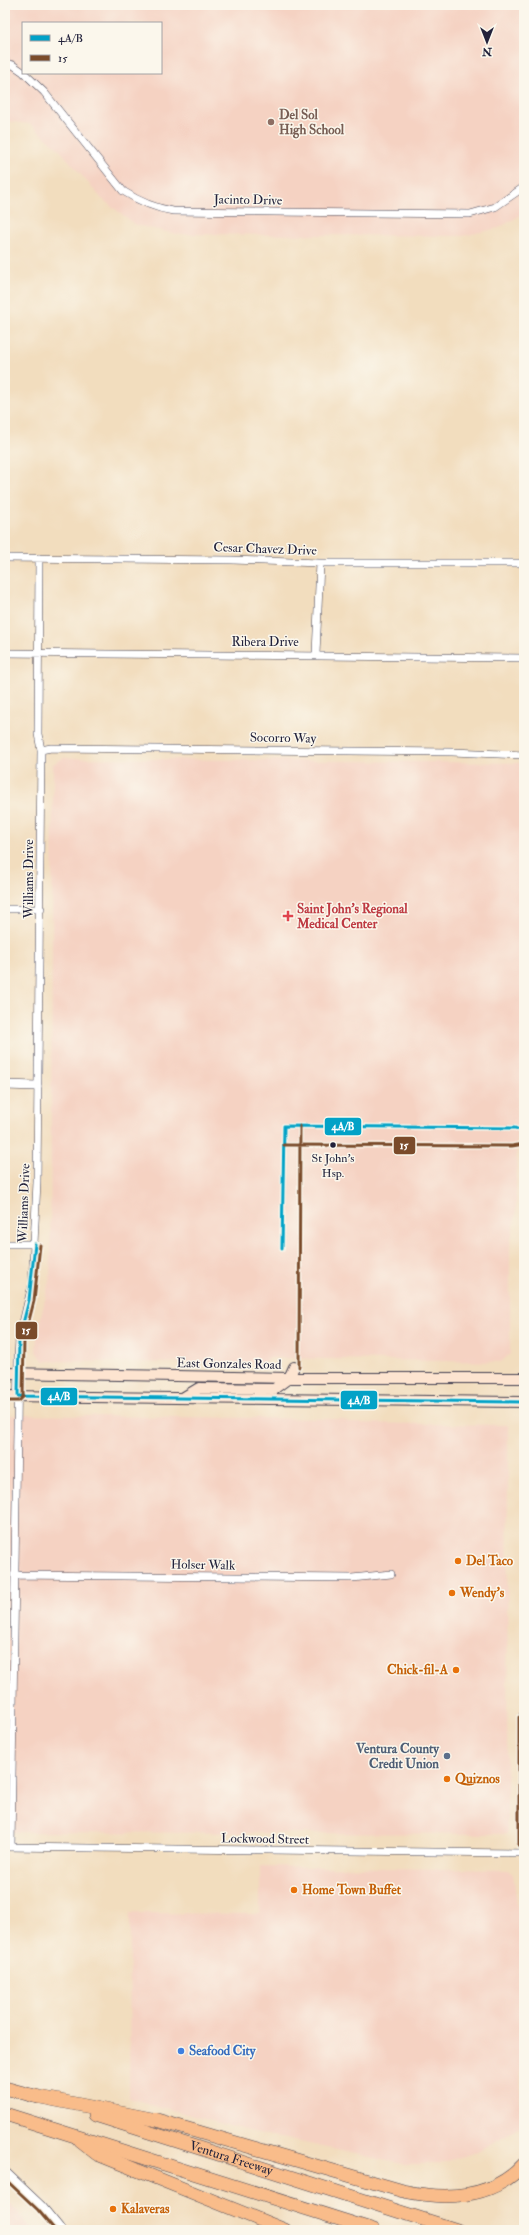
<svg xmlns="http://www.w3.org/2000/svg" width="529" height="2235" font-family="'IM FELL Double Pica',serif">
  <rect width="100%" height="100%" fill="#fbf7ec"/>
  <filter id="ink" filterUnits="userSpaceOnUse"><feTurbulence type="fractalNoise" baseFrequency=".025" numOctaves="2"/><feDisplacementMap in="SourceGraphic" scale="8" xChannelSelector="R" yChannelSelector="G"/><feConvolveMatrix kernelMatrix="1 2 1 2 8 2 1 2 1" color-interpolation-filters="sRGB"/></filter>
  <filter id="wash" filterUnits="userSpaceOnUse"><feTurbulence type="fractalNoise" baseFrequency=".012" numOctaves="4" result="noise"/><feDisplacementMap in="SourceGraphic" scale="16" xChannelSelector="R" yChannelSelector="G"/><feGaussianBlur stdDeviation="0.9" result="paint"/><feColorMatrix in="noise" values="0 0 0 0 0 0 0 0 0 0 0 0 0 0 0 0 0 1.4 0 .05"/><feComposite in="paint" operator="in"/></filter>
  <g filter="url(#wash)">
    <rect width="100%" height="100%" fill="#f2ddbe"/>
    <path fill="#f5d2c2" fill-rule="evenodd" d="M5 5H524V213L499 228 463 236 176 234 136 225 102 199 58 148 30 124 5 121ZM23 23H161V73H23Z
      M63 758 524 763V1068L517 1110 516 1214 510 1244V1354L501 1362 269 1358 263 1364 44 1361 36 1352 37 1334 50 1278 53 764Z
      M5 1415 341 1419 352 1423 508 1425 507 1834 5 1832Z
      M260 1866 508 1870 513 1874 522 1939 520 2127 474 2153 438 2164H402L240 2129 129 2098 130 1913 260 1914Z
      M5 2198 33 2230H5Z"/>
  </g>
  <g filter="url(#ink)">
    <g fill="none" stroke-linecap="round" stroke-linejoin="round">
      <g stroke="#413e4f" stroke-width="8">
        <path id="minor" d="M5 63 13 65 23 72
          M24 73 44 92 123 191C140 202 154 208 173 211L470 214 495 207 524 187
          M5 558 232 560 320 563H524
          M5 653 524 658
          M316 654 320 563
          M41 750 51 748 452 752 524 755
          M5 909H41
          M5 1244H35
          M14 1575 352 1578 391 1574
          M5 1847 524 1853
          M11 1847 18 1359 19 1339 32 1285 37 1182 41 750 38 734 39 558"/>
      </g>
      <g stroke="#413e4f" stroke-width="10">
        <path id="tertiary" d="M5 1085 37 1086
          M5 2172 42 2207 61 2230"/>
      </g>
      <g stroke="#413e4f" stroke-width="12">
        <path id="secondary" d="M5 1373 289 1378H524
          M5 1396 524 1402
          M184 1397 199 1388 274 1389 289 1378 294 1367
          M524 1717V1846"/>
      </g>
      <g stroke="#413e4f" stroke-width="14">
        <g id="motorway">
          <path d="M5 2088 38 2097"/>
          <path d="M30 2095 157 2120 403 2191C445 2200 492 2200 524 2164"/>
          <path d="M5 2114 374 2230"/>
          <path id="s1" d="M95 2115 457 2230"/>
          <path d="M79 2140 97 2154 285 2230"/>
        </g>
      </g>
      <use href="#minor" stroke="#fff" stroke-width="7"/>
      <use href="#tertiary" stroke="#fff" stroke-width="9"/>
      <use href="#secondary" stroke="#fde4d0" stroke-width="10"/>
      <use href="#motorway" stroke="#f9bc8a" stroke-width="13"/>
      <g stroke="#fbf7ec" stroke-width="6">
        <path id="bus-1" d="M35 1244 29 1300 19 1339 18 1396 524 1402
          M282 1249 284 1126 515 1128 524 1132"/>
      </g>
      <g stroke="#fbf7ec" stroke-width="6">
        <path id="bus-2" d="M284 1145 512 1146 524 1144
          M299 1367 300 1126
          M5 1401H19L23 1397 24 1340 34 1301 40 1245
          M519 1717V1846
          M5 2179 38 2210 55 2230"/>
      </g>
      <g stroke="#fbf7ec" stroke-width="6">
        <path id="bus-3" d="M524 1717V1846"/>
      </g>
      <use href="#bus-1" stroke="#02a2c7" stroke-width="3"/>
      <use href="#bus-2" stroke="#7a4b2a" stroke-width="3"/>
      <use href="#bus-3" stroke="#e4002b" stroke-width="3"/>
    </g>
  </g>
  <circle fill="#8d6e63" stroke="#fbf7ec" stroke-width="1.5" cx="271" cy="122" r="4"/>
  <path fill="#e0444e" stroke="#fbf7ec" stroke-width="1.5" d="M286 910h4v4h4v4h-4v4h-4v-4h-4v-4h4z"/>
  <circle fill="#22223b" stroke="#fbf7ec" stroke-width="1.5" cx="333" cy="1145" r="3.5"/>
  <g fill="#e8710a" stroke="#fbf7ec" stroke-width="1.5">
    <circle cx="458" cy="1561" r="4"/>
    <circle cx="452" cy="1593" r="4"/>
    <circle cx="456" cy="1670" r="4"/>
    <circle cx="447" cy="1779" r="4"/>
    <circle cx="294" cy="1890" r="4"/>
    <circle cx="113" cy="2209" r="4"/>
  </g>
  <circle fill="#5c6f8a" stroke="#fbf7ec" stroke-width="1.5" cx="447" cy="1756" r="4"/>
  <circle fill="#3f7fe0" stroke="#fbf7ec" stroke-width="1.5" cx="181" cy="2051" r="4"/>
  <g text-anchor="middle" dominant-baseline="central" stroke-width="3" stroke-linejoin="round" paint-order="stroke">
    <g font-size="12" fill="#22223b" stroke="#fbf7ec">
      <text x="333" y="1158">St John's<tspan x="333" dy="15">Hsp.</tspan></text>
    </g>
    <g font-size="13" font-weight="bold" fill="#785e54" stroke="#fbf7ec" text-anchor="start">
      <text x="279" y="115">Del Sol<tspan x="279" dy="15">High School</tspan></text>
    </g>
    <g font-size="13" fill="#22223b" stroke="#fbf7ec">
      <text transform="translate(248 200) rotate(1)">Jacinto Drive</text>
      <text transform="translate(265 549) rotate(2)">Cesar Chavez Drive</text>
      <text x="265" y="642">Ribera Drive</text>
      <text transform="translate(283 738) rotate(1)">Socorro Way</text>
      <text transform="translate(29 879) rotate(-90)">Williams Drive</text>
      <text transform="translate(24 1203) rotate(-88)">Williams Drive</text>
      <text transform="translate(229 1364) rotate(1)">East Gonzales Road</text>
      <text transform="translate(203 1565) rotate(1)">Holser Walk</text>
      <text transform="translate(265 1839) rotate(1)">Lockwood Street</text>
      <text stroke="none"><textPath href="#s1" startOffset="143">Ventura Freeway</textPath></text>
    </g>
    <g font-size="13" font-weight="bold" fill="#be3a42" stroke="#fbf7ec" text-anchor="start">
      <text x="297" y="909">Saint John's Regional<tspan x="297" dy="15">Medical Center</tspan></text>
    </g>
    <g font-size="13" font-weight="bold" fill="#c56008" stroke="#fbf7ec" text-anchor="start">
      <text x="466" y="1561">Del Taco</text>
      <text x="460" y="1593">Wendy's</text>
      <text x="448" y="1670" text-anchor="end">Chick-fil-A</text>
      <text x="455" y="1779">Quiznos</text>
      <text x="302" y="1890">Home Town Buffet</text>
      <text x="121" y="2209">Kalaveras</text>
    </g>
    <g font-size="13" font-weight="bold" fill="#4e5e75" stroke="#fbf7ec" text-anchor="end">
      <text x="439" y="1749">Ventura County<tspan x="439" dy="15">Credit Union</tspan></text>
    </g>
    <g font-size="13" font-weight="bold" fill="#366cbe" stroke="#fbf7ec" text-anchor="start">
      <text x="189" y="2051">Seafood City</text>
    </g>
  </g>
  <g stroke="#fbf7ec" stroke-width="1.5">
    <rect x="324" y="1117" width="38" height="19" rx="4" fill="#02a2c7"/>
    <rect x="393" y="1136" width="23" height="19" rx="4" fill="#7a4b2a"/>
    <rect x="15" y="1321" width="23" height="19" rx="4" fill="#7a4b2a"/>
    <rect x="40" y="1387" width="38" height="19" rx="4" fill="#02a2c7"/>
    <rect x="340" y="1390" width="38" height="20" rx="4" fill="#02a2c7"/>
  </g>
  <g font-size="11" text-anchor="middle" font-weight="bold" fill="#fff">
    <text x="343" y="1130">4A/B</text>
    <text x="404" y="1149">15</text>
    <text x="26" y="1334">15</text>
    <text x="59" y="1400">4A/B</text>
    <text x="359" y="1404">4A/B</text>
  </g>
  <rect width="529" height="2235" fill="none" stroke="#fbf7ec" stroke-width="20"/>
  <rect x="22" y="22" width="140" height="52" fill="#fbf7ec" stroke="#a4a2a5"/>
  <rect x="30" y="35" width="20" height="6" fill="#02a2c7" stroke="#a4a2a5"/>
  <text x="58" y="42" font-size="12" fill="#22223b">4A/B</text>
  <rect x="30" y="55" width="20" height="6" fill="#7a4b2a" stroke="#a4a2a5"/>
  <text x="58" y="62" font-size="12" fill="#22223b">15</text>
  <g transform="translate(487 42) rotate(180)" stroke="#fbf7ec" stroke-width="3" paint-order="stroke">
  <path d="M0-3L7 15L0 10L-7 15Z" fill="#22223b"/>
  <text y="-6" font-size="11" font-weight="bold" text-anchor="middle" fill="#22223b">N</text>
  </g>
</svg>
